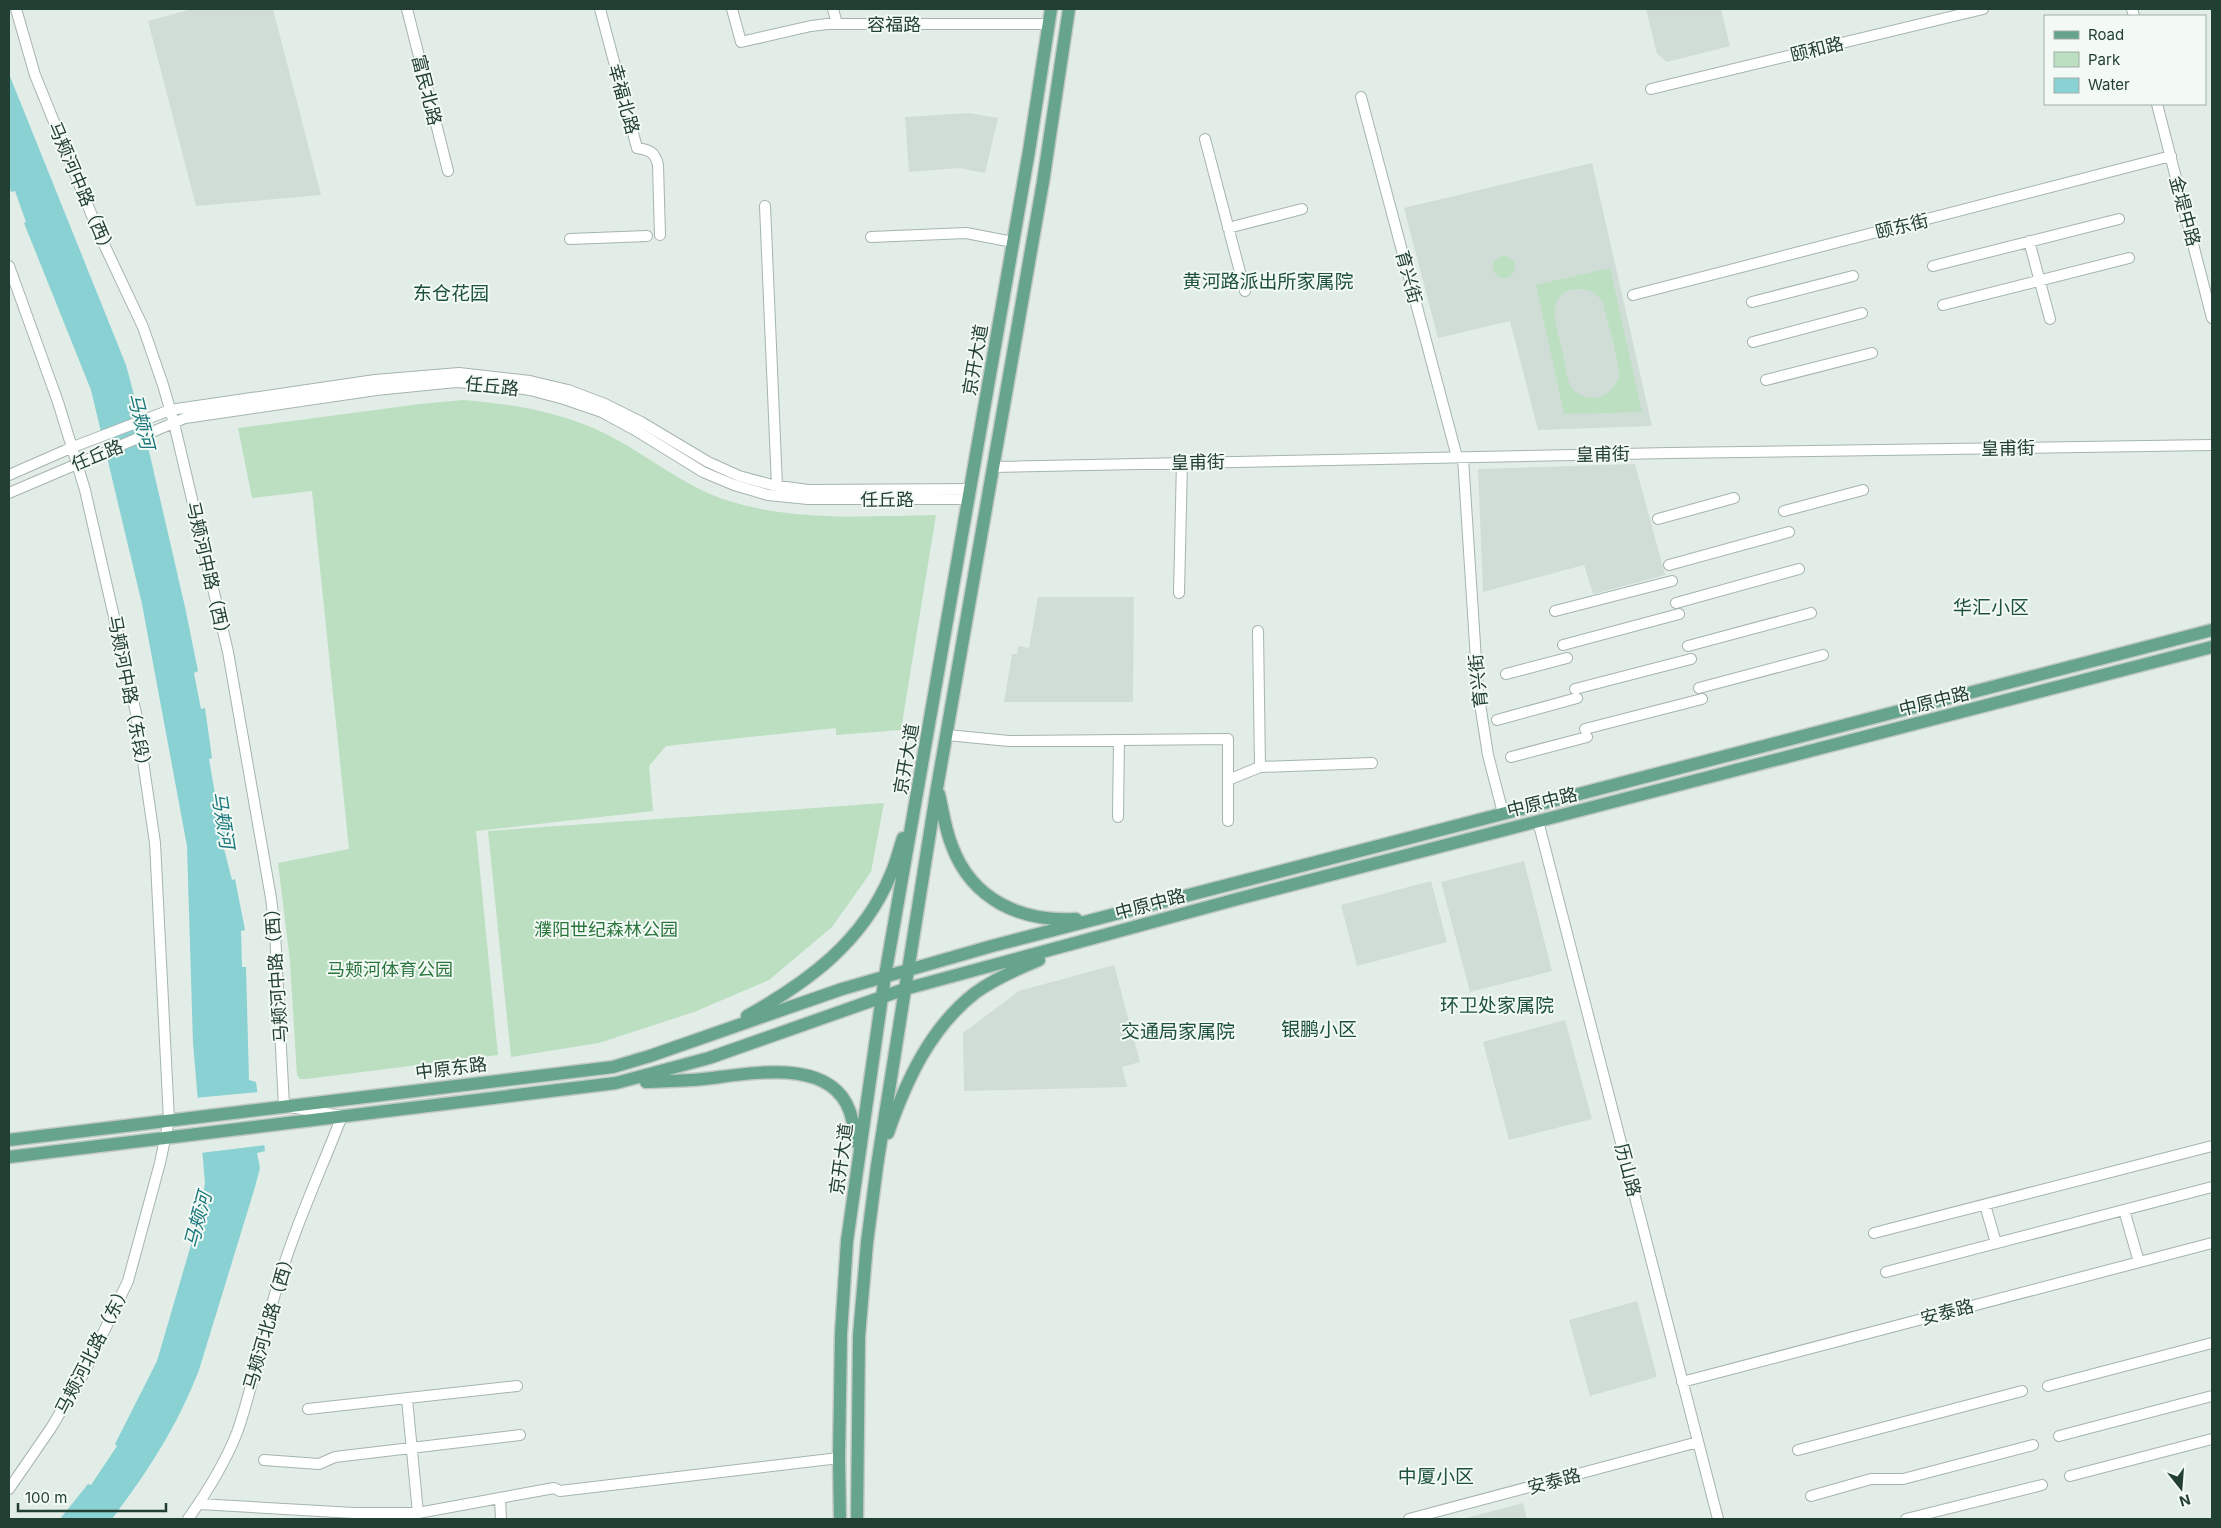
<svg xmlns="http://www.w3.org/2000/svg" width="2221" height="1528" font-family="Inter,'Noto Sans SC',sans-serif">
  <rect width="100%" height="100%" fill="#e2ede7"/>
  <path fill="#d0ddd6" d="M192 9H273L321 195 196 206 148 21Z
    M1646 9H1721L1730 46 1667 62 1657 54Z
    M970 113 998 118 985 173 959 168 909 172 905 117Z
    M1592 163 1652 426 1538 430 1510 321 1438 338 1404 208Z
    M1635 464 1665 575 1593 594 1584 565 1483 592 1478 469Z
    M1038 597H1134L1133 702H1004L1012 654H1017L1018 646 1029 648Z
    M1524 861 1552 971 1470 992 1441 882Z
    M1431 881 1447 942 1357 966 1341 905Z
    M1114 965 1140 1062 1122 1067 1127 1087 964 1091 963 1033 1019 991Z
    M1565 1020 1592 1119 1509 1140 1483 1042Z
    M1637 1301 1657 1377 1590 1396 1569 1320Z
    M1523 1503 1527 1519H1463Z"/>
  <path fill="#bbdfc0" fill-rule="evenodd" d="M1493 267a11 11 0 1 1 22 0a11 11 0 1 1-22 0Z
    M1610 268 1642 412 1564 414 1536 285ZM1583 289 1595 293 1603 302C1607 322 1618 354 1619 373 1619 386 1606 397 1594 398 1585 398 1576 394 1571 387 1566 378 1565 363 1563 353 1557 329 1541 287 1583 289Z
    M463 400C512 404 562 412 606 434 646 454 683 486 726 500 794 522 866 516 936 515L901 730 836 735V728L666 746 649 766 653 811 476 831 498 1055 306 1079H300L297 1075 290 961 278 863 349 849 312 491 252 498 238 428 420 404Z
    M884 803 871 872 832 927 769 980 694 1012 599 1043 511 1057 488 831Z"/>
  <path fill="#89d1d3" d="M9 74 126 365 149 451 185 607 198 671 194 673 201 709 205 708 212 758 209 759 215 794 218 793 227 844 223 845 232 880 235 879 245 930 241 931 242 967H246L249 1080 256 1082 265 1151 257 1153 260 1168 255 1187 199 1370C177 1427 148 1471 112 1519H60L88 1484 91 1485 117 1446 115 1444 157 1361 200 1214 205 1183 193 1043 187 846 142 604 91 390 24 223 26 222 15 191 11 192 9 185Z"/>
  <path fill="#e2ede7" d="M260 1092 266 1145 200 1153 194 1098Z"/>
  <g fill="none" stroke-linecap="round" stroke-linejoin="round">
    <g stroke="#a5b5ad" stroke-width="12">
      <path id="minor" d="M16 9 35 75 101 238 143 327 163 385 174 423 228 652 271 898 275 932 284 1106 342 1116C319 1175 292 1233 275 1294 262 1339 253 1385 238 1430 226 1462 207 1492 188 1519
        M407 9 448 171
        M600 9 637 148C650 150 655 152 658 165L660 235
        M732 9 741 42 811 26 827 24H1049
        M833 9 837 24
        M2132 9 2134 16
        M1651 89 1983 9
        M1361 97 1457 457
        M2157 104 2212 318
        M1205 139 1245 291
        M765 206 777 486
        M1228 228 1302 209
        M871 237 966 233 1013 242
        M570 239 647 236
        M2029 241 2050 319
        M9 266 58 402 85 490 136 713 155 843 169 1120 160 1163 128 1281 85 1371 51 1428 9 1489
        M1933 266 2119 219
        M1633 295 2171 156
        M1752 302 1853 276
        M1943 305 2129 258
        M1753 342 1862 313
        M1766 380 1872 353
        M1463 458 1478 691 1488 755 1503 813
        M993 467 1670 453 2212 445
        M9 475 73 447 170 410 375 380 459 373 530 381 568 390 605 404 641 422 708 462 739 476 772 485 808 490 970 489
        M9 493 185 418 376 390 456 382 497 385 530 390 564 399 602 412 635 430 703 472 734 485 768 495 808 499H968
        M1784 511 1863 490
        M1658 519 1734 498
        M1669 565 1789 532
        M1179 593 1182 462
        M1676 603 1799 569
        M1555 611 1672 581
        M1258 631 1260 767
        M1563 645 1679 614
        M1688 646 1811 613
        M1506 674 1567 658
        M1699 688 1823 655
        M1575 689 1691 659
        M1497 720 1577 698
        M1585 729 1702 699
        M947 735 1009 741 1228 739V821
        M1511 757 1587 737
        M1228 780 1260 767 1372 763
        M1118 817 1119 740
        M1538 821 1718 1519
        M1985 1205 1996 1243
        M2124 1210 2139 1262
        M1874 1233 2212 1146
        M1886 1272 2212 1187
        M1682 1382 2212 1243
        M2048 1386 2212 1343
        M407 1399 418 1513
        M308 1409 517 1386
        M2059 1436 2212 1396
        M1798 1450 2022 1391
        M264 1460 319 1464 335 1457 520 1435
        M2070 1476 2212 1439
        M1811 1496 1871 1479H1903L2033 1445
        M500 1499 501 1519
        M199 1504 354 1513H418L554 1488 560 1491 839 1458
        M1409 1519 1698 1442
        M1906 1519 2042 1485"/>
    </g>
    <g stroke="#c1c9c6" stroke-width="15">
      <path id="major" d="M939 794C943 811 945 829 952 846 972 900 1021 922 1076 919
        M747 1016C808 982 863 942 891 874 896 863 899 850 903 838
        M646 1082C665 1081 684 1081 703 1079 749 1074 831 1056 850 1112 853 1122 856 1132 856 1142
        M888 1133C906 1081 930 1028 975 993 994 979 1017 969 1039 960
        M9 1140 613 1067 650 1056 842 989 992 946 2212 630
        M9 1157 616 1083 709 1058 905 989 1241 898 2212 647
        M840 1519 839 1458 841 1334 847 1241 885 976 1029 151 1051 9
        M857 1519 859 1336 867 1243 877 1166 937 788 1043 182 1069 9"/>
    </g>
    <use href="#minor" stroke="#fff" stroke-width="10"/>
    <use href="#major" stroke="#66a48c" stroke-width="12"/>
  </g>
  <g text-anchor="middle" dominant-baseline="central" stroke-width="4" stroke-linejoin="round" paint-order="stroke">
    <g font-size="18" fill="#223f33" stroke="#f3f9f5">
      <text x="894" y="24">容福路</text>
      <text transform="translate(1817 49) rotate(-14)">颐和路</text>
      <text transform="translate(427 90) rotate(76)">富民北路</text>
      <text transform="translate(624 99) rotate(75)">幸福北路</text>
      <text transform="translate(82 189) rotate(67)">马颊河中路（西）</text>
      <text transform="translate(2185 211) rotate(75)">金堤中路</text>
      <text transform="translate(1902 226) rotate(-14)">颐东街</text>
      <text transform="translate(1409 277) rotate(75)">育兴街</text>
      <text transform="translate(975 360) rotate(-80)">京开大道</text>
      <text transform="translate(492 386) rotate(6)">任丘路</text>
      <text transform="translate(2008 448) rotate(-1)">皇甫街</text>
      <text transform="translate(1603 454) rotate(-1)">皇甫街</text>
      <text transform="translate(97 455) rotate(-22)">任丘路</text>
      <text transform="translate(1198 462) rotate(-1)">皇甫街</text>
      <text x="887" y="499">任丘路</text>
      <text transform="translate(209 572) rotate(77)">马颊河中路（西）</text>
      <text transform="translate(1478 681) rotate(-96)">育兴街</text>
      <text transform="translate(130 695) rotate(79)">马颊河中路（东段）</text>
      <text transform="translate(1934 701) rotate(-14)">中原中路</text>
      <text transform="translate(906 759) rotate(-80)">京开大道</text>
      <text transform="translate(1542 802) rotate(-14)">中原中路</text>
      <text transform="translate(1150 904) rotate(-15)">中原中路</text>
      <text transform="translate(276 971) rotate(-94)">马颊河中路（西）</text>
      <text transform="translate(451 1068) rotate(-7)">中原东路</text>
      <text transform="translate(841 1159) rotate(-82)">京开大道</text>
      <text transform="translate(1628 1170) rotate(75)">历山路</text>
      <text transform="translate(1947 1312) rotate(-15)">安泰路</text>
      <text transform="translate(269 1320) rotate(-74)">马颊河北路（西）</text>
      <text transform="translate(93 1349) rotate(-63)">马颊河北路（东）</text>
      <text transform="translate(1554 1481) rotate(-15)">安泰路</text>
    </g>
    <g font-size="18" fill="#2a773e" stroke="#f3f9f5">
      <text x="606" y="929">濮阳世纪森林公园</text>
      <text x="390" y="969">马颊河体育公园</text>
    </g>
    <g font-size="19" fill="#1d513e" stroke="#f3f9f5">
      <text x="1268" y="281">黄河路派出所家属院</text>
      <text x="451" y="293">东仓花园</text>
      <text x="1991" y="607">华汇小区</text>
      <text x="1497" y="1005">环卫处家属院</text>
      <text x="1319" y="1029">银鹏小区</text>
      <text x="1178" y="1031">交通局家属院</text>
      <text x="1436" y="1476">中厦小区</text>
    </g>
    <g font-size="19" font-style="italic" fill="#1a787c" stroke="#f3f9f5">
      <text transform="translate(141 421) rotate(76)">马颊河</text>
      <text transform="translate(223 820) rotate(81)">马颊河</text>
      <text transform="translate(198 1220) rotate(-75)">马颊河</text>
    </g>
  </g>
  <rect width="2221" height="1528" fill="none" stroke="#223f33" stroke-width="20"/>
  <rect x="2044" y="15" width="162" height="90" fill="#f3f9f5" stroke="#9fafa7"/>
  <rect x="2054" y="31" width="25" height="8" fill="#66a48c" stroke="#9fafa7"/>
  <text x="2088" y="40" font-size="15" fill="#223f33">Road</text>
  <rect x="2054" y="52" width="25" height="15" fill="#bbdfc0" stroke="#9fafa7"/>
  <text x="2088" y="65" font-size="15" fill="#223f33">Park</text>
  <rect x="2054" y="78" width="25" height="15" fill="#89d1d3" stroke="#9fafa7"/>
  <text x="2088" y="90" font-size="15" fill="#223f33">Water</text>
  <g transform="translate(2181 1488) rotate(163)" stroke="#f3f9f5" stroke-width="4" paint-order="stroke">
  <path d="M0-4L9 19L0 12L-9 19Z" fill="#223f33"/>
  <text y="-8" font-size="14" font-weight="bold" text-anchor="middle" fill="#223f33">N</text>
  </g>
  <path d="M18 1503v8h148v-8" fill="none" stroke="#223f33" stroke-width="2.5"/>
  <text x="25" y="1503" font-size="15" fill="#223f33" stroke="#f3f9f5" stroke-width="4" paint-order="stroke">100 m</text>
</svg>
